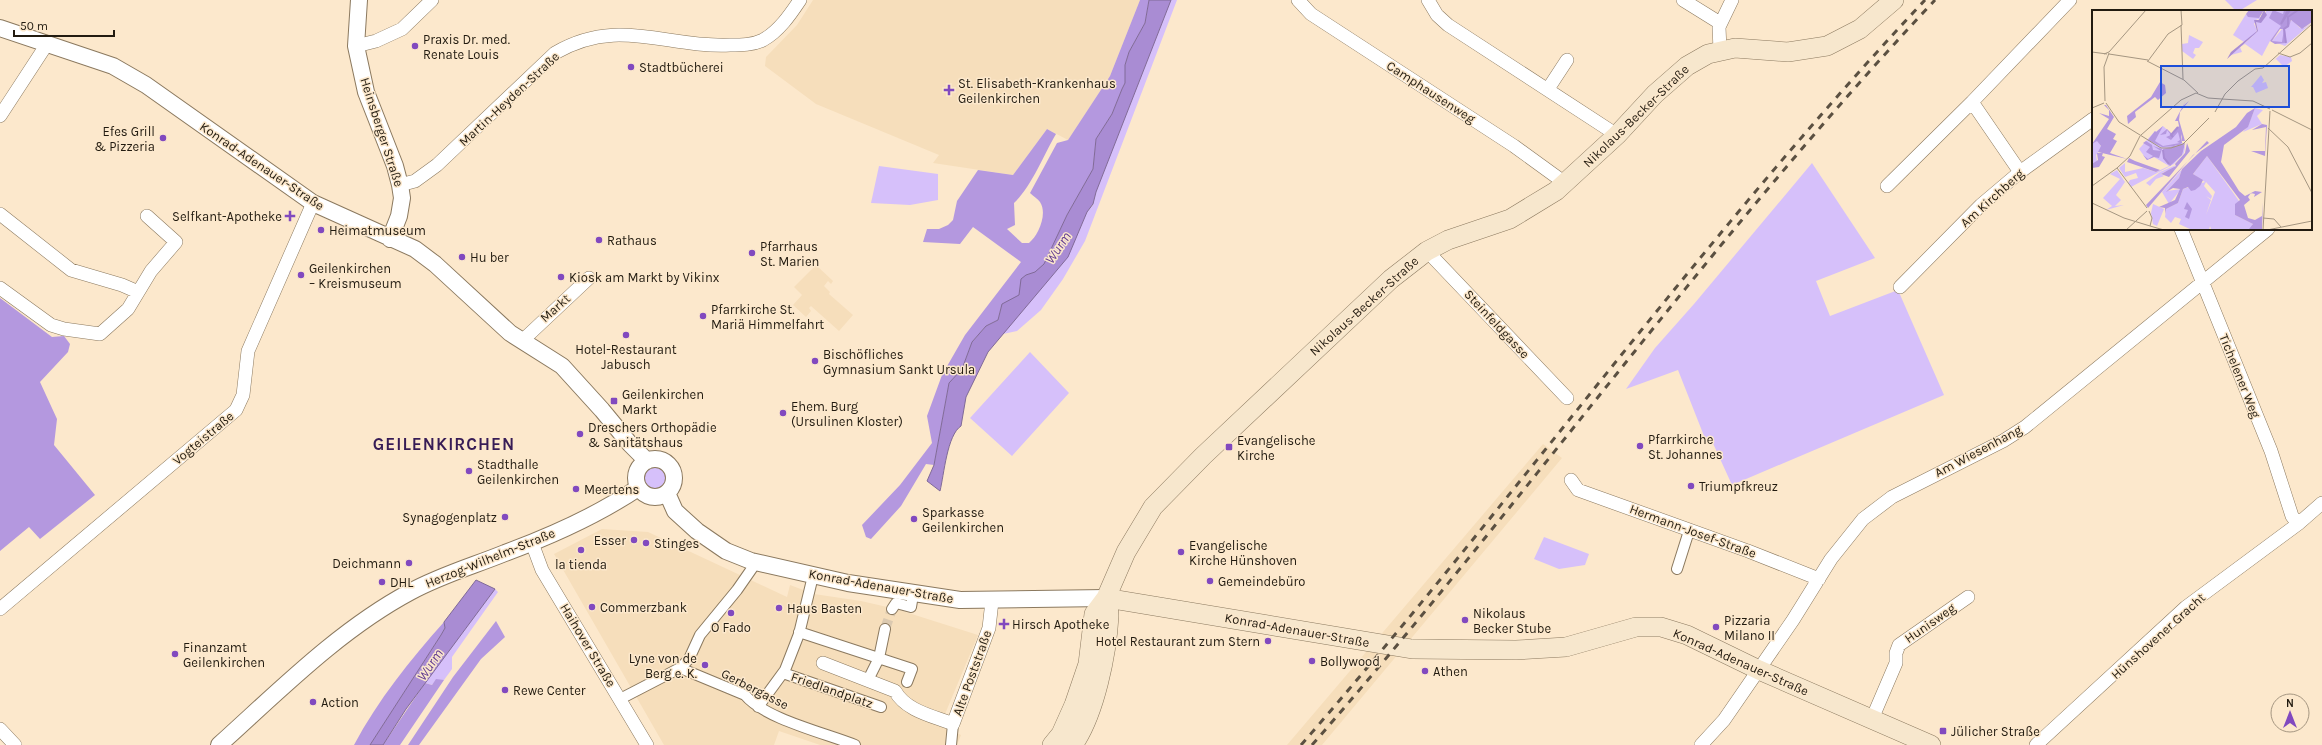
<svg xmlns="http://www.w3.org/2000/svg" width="2322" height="745" font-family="Karla,sans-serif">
  <rect width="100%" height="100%" fill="#fce8cc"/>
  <path fill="#f6debb" d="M813 0H1140L1110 76 1068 140 1047 129 1013 175 933 163 939 155 816 104 765 66 766 57 797 25Z
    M816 265 833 281 831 284 828 281 824 286 830 292 829 294 853 315 839 331 811 306 809 308 811 311 806 317 793 305 802 295 794 287Z
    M1543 444 1562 458 1322 745H1287Z
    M602 529 648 532 787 597 790 585 814 594 861 601 896 609 978 635 940 726 961 735 957 745H820L779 731 774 745H664L554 554Z"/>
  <path fill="#d6c0fa" d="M1171 0H1177L1085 241 1063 279 1041 310 1017 331 1003 334 1068 256 1087 212 1093 205 1096 192Z
    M2225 0H2257L2239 11H2236Z
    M1812 163 1875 258 1816 281 1830 316 1898 290 1944 395 1732 485 1711 439 1706 441 1678 370 1626 389 1655 348 1694 304Z
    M879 166 938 174V200L910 205 871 203Z
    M1030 352 1069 393 1012 456 970 418Z
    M643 479a12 12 0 1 1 24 0a12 12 0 1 1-24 0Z
    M1544 537 1589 554 1585 565 1559 569 1534 559Z
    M495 589 498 592 452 657V669L444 680H436L432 685 425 683Z"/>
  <path fill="#b498df" d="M1140 0H1149L1145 23 1129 52 1125 65V83L1122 89 1112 114 1096 139 1093 169 1067 215 1044 265 1035 273 1026 275C1020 283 1022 287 1019 295 1016 302 1005 300 1001 308 1000 311 999 316 998 320L986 326 972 342 962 369 949 383 934 465 926 464 901 506 871 539 866 537 862 525 900 485 932 443 927 416 942 375 965 335 1021 262 973 227 960 244 923 242 927 229H939L948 225 953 220 957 201 978 170 1013 175 1047 129 1056 134C1043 156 1032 186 1014 203L1015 225 1007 229 1022 243H1029C1038 236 1048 214 1040 202 1038 199 1033 196 1030 193L1057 143 1068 140 1110 76Z
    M0 298 52 337 64 336 70 344 68 352 40 382 57 419 54 445 95 495 40 539 29 527 0 551Z
    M496 621 505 637 481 659 419 745H408L453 677Z
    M444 622 445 628 441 635 370 745H354C378 700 410 660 444 622Z
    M436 679 444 680 400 745H383L425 683 432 685Z"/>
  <path fill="#a98cd3" stroke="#806a98" d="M1149 0H1171L1096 192 1093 204 1087 212 1068 257 988 352 966 397 961 426C947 435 944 475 940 491L927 481 934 465 949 383 962 369 972 342 986 326 998 320 1002 304 1019 295 1021 279 1026 275 1035 272 1044 264 1067 215 1093 169 1096 139 1112 114 1122 89 1125 83V65L1129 52 1145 23Z
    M476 580 495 589 406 709 383 745H370L441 635 445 628 444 622Z"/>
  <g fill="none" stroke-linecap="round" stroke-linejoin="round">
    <path stroke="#dbc9b0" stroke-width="10" stroke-dasharray="10 5" stroke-linecap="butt" d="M885 629 892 609"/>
    <g stroke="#8b795f" stroke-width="12">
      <path id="pedestrian" d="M1677 569 1689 531
        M892 609 896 603 911 607 912 601
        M799 632 912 669 907 682
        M680 668 745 695C765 719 825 733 855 745
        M783 673 881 707
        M868 680 879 658 885 629
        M624 697 680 668 689 659 700 635 737 590 753 567
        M758 707 785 670 799 634 812 580
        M951 745 953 724"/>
    </g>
    <g stroke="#8b795f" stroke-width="14">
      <path id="minor" d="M1298 0 1311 14 1514 146 1565 183
        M1428 0 1437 15 1448 25 1617 135
        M1683 0 1720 23
        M356 46 376 41 402 29 432 0
        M1720 50 1719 27 1732 0
        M1548 89 1567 60
        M1972 102 2020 172
        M0 116 47 44
        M400 185 415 181 437 165 555 53C618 16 666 48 730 45 741 45 753 45 763 40 779 31 790 15 800 0
        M1887 186 1972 102 2070 0
        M0 214 71 270 122 285 138 292
        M2181 229 2271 451 2292 516 2298 524
        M1427 251 1567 398
        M1900 287 1981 205 2020 172 2093 119
        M0 288 51 325 64 329 100 334 128 309 151 271 176 242 147 216
        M523 340 589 278
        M1571 480 1578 490 1748 551 1819 579
        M532 543 542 570 647 745
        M0 609 236 410 243 395 248 351 313 203
        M823 663 895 691C906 711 933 716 953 724L989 628 992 601
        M1872 719 1896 663V653L1899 645 1968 597
        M0 729 15 745
        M1701 745 1724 720 1793 620 1831 559 1863 519 1892 497 2003 441 2025 427 2268 229
        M2036 745 2186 607 2298 524 2322 503"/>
    </g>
    <g stroke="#8b795f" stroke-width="18">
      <path id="tertiary" d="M359 0 356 46 366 92 395 166 400 185 402 198 399 216 390 239
        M0 28 113 66 146 85 313 203 415 249 435 264 510 333 562 366 602 410 630 444 647 461
        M636 478a19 19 0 1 1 38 0a19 19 0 1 1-38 0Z
        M667 493 675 511 697 531 726 551 751 561 848 583 960 600 1106 598
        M219 745C279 691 339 630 410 592 441 575 473 566 505 553 551 536 598 515 638 488"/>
    </g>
    <g stroke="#8b795f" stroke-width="20">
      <path id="secondary" d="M1106 598 1412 649 1516 650 1566 647 1636 627H1661L1687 635 1759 670 1931 745
        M1052 745 1061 734 1074 705 1088 664 1094 614 1106 598 1126 552 1153 507 1203 456 1391 279 1427 251 1448 240 1510 219 1556 191 1617 135 1655 94 1687 66 1708 54 1735 48 1788 52 1827 46 1860 29 1894 0
        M1073 745C1095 714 1107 653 1109 616 1109 610 1107 604 1106 598"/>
    </g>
    <use href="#pedestrian" stroke="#fff" stroke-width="10"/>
    <use href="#minor" stroke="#fff" stroke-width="13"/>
    <use href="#tertiary" stroke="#fff" stroke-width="16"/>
    <use href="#secondary" stroke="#f7e7cd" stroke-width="19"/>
    <path stroke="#5b5041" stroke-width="3" stroke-dasharray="7 7" stroke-linecap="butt" d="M1301 745C1514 501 1703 236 1925 0
      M1312 745C1525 501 1713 236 1935 0"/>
  </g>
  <g fill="#8149bf" stroke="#fce8cc" stroke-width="1.5">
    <circle cx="415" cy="46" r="4"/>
    <circle cx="631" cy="67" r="4"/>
    <path d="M947 84h4v4h4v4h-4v4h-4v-4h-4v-4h4z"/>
    <circle cx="163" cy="138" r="4"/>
    <path d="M288 210h4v4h4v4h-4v4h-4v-4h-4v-4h4z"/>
    <circle cx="321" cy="230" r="4"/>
    <circle cx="599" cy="240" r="4"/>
    <circle cx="752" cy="253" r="4"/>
    <circle cx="462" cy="257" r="4"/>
    <circle cx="301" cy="275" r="4"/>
    <circle cx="561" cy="277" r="4"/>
    <circle cx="703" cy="316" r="4"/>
    <circle cx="626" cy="335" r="4"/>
    <circle cx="815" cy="361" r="4"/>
    <rect x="610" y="397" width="8" height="8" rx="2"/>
    <circle cx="783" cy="413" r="4"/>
    <circle cx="580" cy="434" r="4"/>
    <circle cx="1640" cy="446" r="4"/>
    <rect x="1225" y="443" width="8" height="8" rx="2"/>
    <circle cx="469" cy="471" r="4"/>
    <circle cx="1691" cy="486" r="4"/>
    <circle cx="576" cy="489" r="4"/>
    <circle cx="505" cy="517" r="4"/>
    <circle cx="914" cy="519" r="4"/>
    <circle cx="634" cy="540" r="4"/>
    <circle cx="646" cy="543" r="4"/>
    <circle cx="581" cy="550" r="4"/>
    <circle cx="1181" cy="552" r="4"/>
    <circle cx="409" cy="563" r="4"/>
    <circle cx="1210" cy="581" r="4"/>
    <circle cx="382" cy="582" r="4"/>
    <circle cx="592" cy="607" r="4"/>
    <circle cx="779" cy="608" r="4"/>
    <circle cx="731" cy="613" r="4"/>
    <circle cx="1465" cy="620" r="4"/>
    <path d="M1002 618h4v4h4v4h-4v4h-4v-4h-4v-4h4z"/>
    <circle cx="1716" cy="627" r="4"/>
    <circle cx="1268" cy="641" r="4"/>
    <circle cx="175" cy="654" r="4"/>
    <circle cx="1312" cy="661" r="4"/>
    <circle cx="705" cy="665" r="4"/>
    <circle cx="1425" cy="671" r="4"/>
    <circle cx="505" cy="690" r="4"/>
    <circle cx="313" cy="702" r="4"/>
    <rect x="1939" y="727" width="8" height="8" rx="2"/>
  </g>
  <g text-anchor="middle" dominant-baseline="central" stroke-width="3" stroke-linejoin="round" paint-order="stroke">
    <g font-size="13" fill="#221b10" stroke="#fce8cc" text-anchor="start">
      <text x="423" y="39">Praxis Dr. med.<tspan x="423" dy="15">Renate Louis</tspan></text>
      <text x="639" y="67">Stadtbücherei</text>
      <text x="958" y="83">St. Elisabeth-Krankenhaus<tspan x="958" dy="15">Geilenkirchen</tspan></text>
      <text x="155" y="131" text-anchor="end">Efes Grill<tspan x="155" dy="15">&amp; Pizzeria</tspan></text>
      <text x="282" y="216" text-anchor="end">Selfkant-Apotheke</text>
      <text x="329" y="230">Heimatmuseum</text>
      <text x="607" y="240">Rathaus</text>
      <text x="760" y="246">Pfarrhaus<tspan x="760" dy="15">St. Marien</tspan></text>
      <text x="470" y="257">Hu ber</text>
      <text x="309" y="268">Geilenkirchen<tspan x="309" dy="15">– Kreismuseum</tspan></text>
      <text x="569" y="277">Kiosk am Markt by Vikinx</text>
      <text x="711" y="309">Pfarrkirche St.<tspan x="711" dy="15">Mariä Himmelfahrt</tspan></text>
      <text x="626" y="349" text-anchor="middle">Hotel-Restaurant<tspan x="626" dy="15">Jabusch</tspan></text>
      <text x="823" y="354">Bischöfliches<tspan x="823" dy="15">Gymnasium Sankt Ursula</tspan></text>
      <text x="622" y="394">Geilenkirchen<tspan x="622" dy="15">Markt</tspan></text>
      <text x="791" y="406">Ehem. Burg<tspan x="791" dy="15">(Ursulinen Kloster)</tspan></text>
      <text x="588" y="427">Dreschers Orthopädie<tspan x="588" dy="15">&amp; Sanitätshaus</tspan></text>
      <text x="1648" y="439">Pfarrkirche<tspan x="1648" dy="15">St. Johannes</tspan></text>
      <text x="1237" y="440">Evangelische<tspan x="1237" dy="15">Kirche</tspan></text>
      <text x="477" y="464">Stadthalle<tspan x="477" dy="15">Geilenkirchen</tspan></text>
      <text x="1699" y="486">Triumpfkreuz</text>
      <text x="584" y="489">Meertens</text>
      <text x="922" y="512">Sparkasse<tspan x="922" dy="15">Geilenkirchen</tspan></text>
      <text x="497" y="517" text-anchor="end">Synagogenplatz</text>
      <text x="626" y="540" text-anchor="end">Esser</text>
      <text x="654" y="543">Stinges</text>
      <text x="1189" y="545">Evangelische<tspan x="1189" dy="15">Kirche Hünshoven</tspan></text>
      <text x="401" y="563" text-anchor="end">Deichmann</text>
      <text x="581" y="564" text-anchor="middle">la tienda</text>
      <text x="1218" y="581">Gemeindebüro</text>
      <text x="390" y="582">DHL</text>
      <text x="600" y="607">Commerzbank</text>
      <text x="787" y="608">Haus Basten</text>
      <text x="1473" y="613">Nikolaus<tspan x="1473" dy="15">Becker Stube</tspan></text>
      <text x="1724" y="620">Pizzaria<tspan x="1724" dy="15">Milano II</tspan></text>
      <text x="1012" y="624">Hirsch Apotheke</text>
      <text x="731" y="627" text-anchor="middle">O Fado</text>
      <text x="1260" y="641" text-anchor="end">Hotel Restaurant zum Stern</text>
      <text x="183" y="647">Finanzamt<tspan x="183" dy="15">Geilenkirchen</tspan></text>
      <text x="697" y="658" text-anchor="end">Lyne von de<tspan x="697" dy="15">Berg e. K.</tspan></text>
      <text x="1320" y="661">Bollywood</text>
      <text x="1433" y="671">Athen</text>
      <text x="513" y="690">Rewe Center</text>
      <text x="321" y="702">Action</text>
      <text x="1951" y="731">Jülicher Straße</text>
    </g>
    <g font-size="13" fill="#221b10" stroke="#fce8cc">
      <text transform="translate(1431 92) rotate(33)">Camphausenweg</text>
      <text transform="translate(509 99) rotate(-43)">Martin-Heyden-Straße</text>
      <text transform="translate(1636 116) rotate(-44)">Nikolaus-Becker-Straße</text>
      <text transform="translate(382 132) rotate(72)">Heinsberger Straße</text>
      <text transform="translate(262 166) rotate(34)">Konrad-Adenauer-Straße</text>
      <text transform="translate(1992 198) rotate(-42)">Am Kirchberg</text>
      <text transform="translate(1364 306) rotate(-42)">Nikolaus-Becker-Straße</text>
      <text transform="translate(555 308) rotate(-42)">Markt</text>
      <text transform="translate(1497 324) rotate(47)">Steinfeldgasse</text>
      <text transform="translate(2240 376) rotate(68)">Tichelener Weg</text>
      <text transform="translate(203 438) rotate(-40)">Vogteistraße</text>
      <text transform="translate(1978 451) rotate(-28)">Am Wiesenhang</text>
      <text transform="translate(1693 531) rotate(20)">Hermann-Josef-Straße</text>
      <text transform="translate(490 558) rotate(-22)">Herzog-Wilhelm-Straße</text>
      <text transform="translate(881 586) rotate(10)">Konrad-Adenauer-Straße</text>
      <text transform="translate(1930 623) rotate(-35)">Hunisweg</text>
      <text transform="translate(1297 630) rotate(10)">Konrad-Adenauer-Straße</text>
      <text transform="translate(2158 636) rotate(-42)">Hünshovener Gracht</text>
      <text transform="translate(588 645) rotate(59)">Haihover Straße</text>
      <text transform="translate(1741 662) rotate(24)">Konrad-Adenauer-Straße</text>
      <text transform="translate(972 673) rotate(-70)">Alte Poststraße</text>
      <text transform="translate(755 689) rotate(27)">Gerbergasse</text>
      <text transform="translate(832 690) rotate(19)">Friedlandplatz</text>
    </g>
    <g font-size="14" font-style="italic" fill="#643e92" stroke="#fce8cc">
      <text transform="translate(1058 248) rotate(-56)">Wurm</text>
      <text transform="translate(430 665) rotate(-56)">Wurm</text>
    </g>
    <g font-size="17" font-weight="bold" letter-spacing="1" fill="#371c56" stroke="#fce8cc">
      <text x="444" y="444">GEILENKIRCHEN</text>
    </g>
  </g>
  <g transform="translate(2092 10)">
    <rect width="220" height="220" fill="#fce8cc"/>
    <path d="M174 0H196L197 13 200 10 208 18H212L220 13 193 36 180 31 190 19 189 17 178 31 170 46 153 34 148 37 150 42 139 45 162 25 152 32 141 25 154 4 157 7H169L168 10 165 9 162 14 165 20 163 24 166 20 164 12H166L174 6ZM97 25 111 32 107 38H103L101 43 104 45 101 49 90 41V34L96 33ZM188 45 199 47 200 51 192 57 184 49 180 52ZM169 65 172 70 170 73 174 72 176 78 164 83 161 77H159ZM163 98 171 100 165 106 170 114 151 122 156 116ZM71 116 80 124 86 117 89 131 93 137 92 143 82 154 39 177 36 173 38 170 46 168 44 163 33 167 27 158 33 153V162L51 158 64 162 77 156 62 147 55 150 47 139 63 121 64 122ZM5 130 10 138 4 145 5 151 1 155 0 134ZM115 146 147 191 143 205 161 214 158 219 129 220 119 219 118 216 117 220H100L87 214 89 209 83 207 79 213 73 207 74 199 86 193 91 179 113 172 101 164ZM114 172 123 182 114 205 119 190 114 186 119 189 120 186 112 176ZM84 155 80 160 72 162 69 164 72 166 64 169 58 176 54 173 68 162ZM90 159 87 168 75 181 89 179 77 194 70 182ZM25 160 33 172 24 185 29 190 23 196 32 195 14 200 20 196 11 188 28 169 18 164ZM61 194 72 199 65 216 61 214 59 203Z" fill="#d6c0fa" fill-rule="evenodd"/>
    <path d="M157 0H172L167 8 156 7 154 4ZM181 0 191 4 192 0H220V12L210 19 199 10 197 17 193 19 194 33 183 34 178 31 189 16 177 8ZM188 19H192L190 32 180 31ZM68 72 73 75 74 83 66 90 63 87 43 102 44 107 36 114 35 106 59 87ZM94 90 91 96 97 91 88 102 87 110 93 131H90V127L89 124 90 133 84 136 70 137 56 130 63 121 64 122 71 116 63 131 71 136 88 133 85 132 88 130 86 122 79 130 74 127 79 125 75 120 74 124 68 125 75 119 80 124 87 116 86 111H83ZM12 95H14L22 107 15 119 24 124 21 129 25 131 18 143 35 149 6 142 9 136 5 131 0 134 17 109 7 103 17 106V100ZM163 98 156 117 132 135 129 152 147 181 153 186 163 181 170 182 162 187 163 184 159 183 156 187 158 190 152 195 156 208 163 210 170 206 171 192 170 220H145L157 219 161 214 143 205V194L148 190 115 146 101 164 111 170 108 176 103 180 99 181 96 177 91 179 86 193 74 199 73 204V198L67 197 83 190 88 179 81 178 74 182 87 168 90 159 109 141 144 117 155 103ZM170 114 175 115 173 146 159 141H173L174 117 160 120ZM54 131 60 135 61 140 69 141 61 136 70 139 67 148 62 147 55 150 51 145 56 149 61 146 54 142 58 137 51 133ZM115 131 117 133 101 145 56 198 54 195ZM93 133 90 145 78 156 72 149 71 139ZM95 133 98 141 77 167 69 164 84 156 83 154 93 143ZM5 143H11L10 146 13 147 7 157 0 158V154L6 150ZM37 148 43 151 68 160 64 162 35 152ZM95 192 100 199 97 209 93 207 96 200 92 199Z" fill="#b498df" fill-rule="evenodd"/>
    <path d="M172 0 175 5 169 13 164 12 166 21 135 49 139 42 165 21 162 10H167Z" fill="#a98cd3"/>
    <path fill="none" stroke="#a98cd3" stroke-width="2" d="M196 0 189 14 198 0M194 33 192 19 196 16V7L206 0M81 127 79 125 86 117M71 140 72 148 77 154"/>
    <path fill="none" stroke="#a59681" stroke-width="1" d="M89 15 91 69M0 42 15 44M186 43 198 47 208 43 220 33M12 44 17 42 54 0M17 44 56 50M55 51 92 70 106 83M56 51 76 24 90 15 89 0M104 83 116 88 130 89M130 89 161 91 178 99M13 91 12 57 17 43M14 93 27 112 69 138H79L91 134 117 108M0 98 12 93M180 100 220 120M123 102 133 84 146 71 163 59 171 58 220 14M176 118 196 137 220 183M49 125 89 90 104 83M48 126 38 146 25 158 55 198M0 176 25 158M0 193 32 208 58 216M57 201 60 208 58 216 72 220M171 208 182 209 189 217M34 220 55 201M171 220 178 101M175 220 220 211"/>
    <path fill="#1d4ed8" fill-opacity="0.15" stroke="#1d4ed8" stroke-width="2" d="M69 56H197V97H69Z"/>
    <rect width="220" height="220" fill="none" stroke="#221b10" stroke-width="2"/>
  </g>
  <g transform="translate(2290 713)"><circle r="19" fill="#fce8cc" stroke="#a59681"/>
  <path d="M0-3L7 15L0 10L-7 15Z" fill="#8149bf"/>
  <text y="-6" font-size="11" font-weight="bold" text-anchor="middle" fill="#221b10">N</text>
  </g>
  <path d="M14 30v6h100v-6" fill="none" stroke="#221b10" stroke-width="2"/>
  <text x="20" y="30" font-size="12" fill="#221b10" stroke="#fce8cc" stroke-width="3" paint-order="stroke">50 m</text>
</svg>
